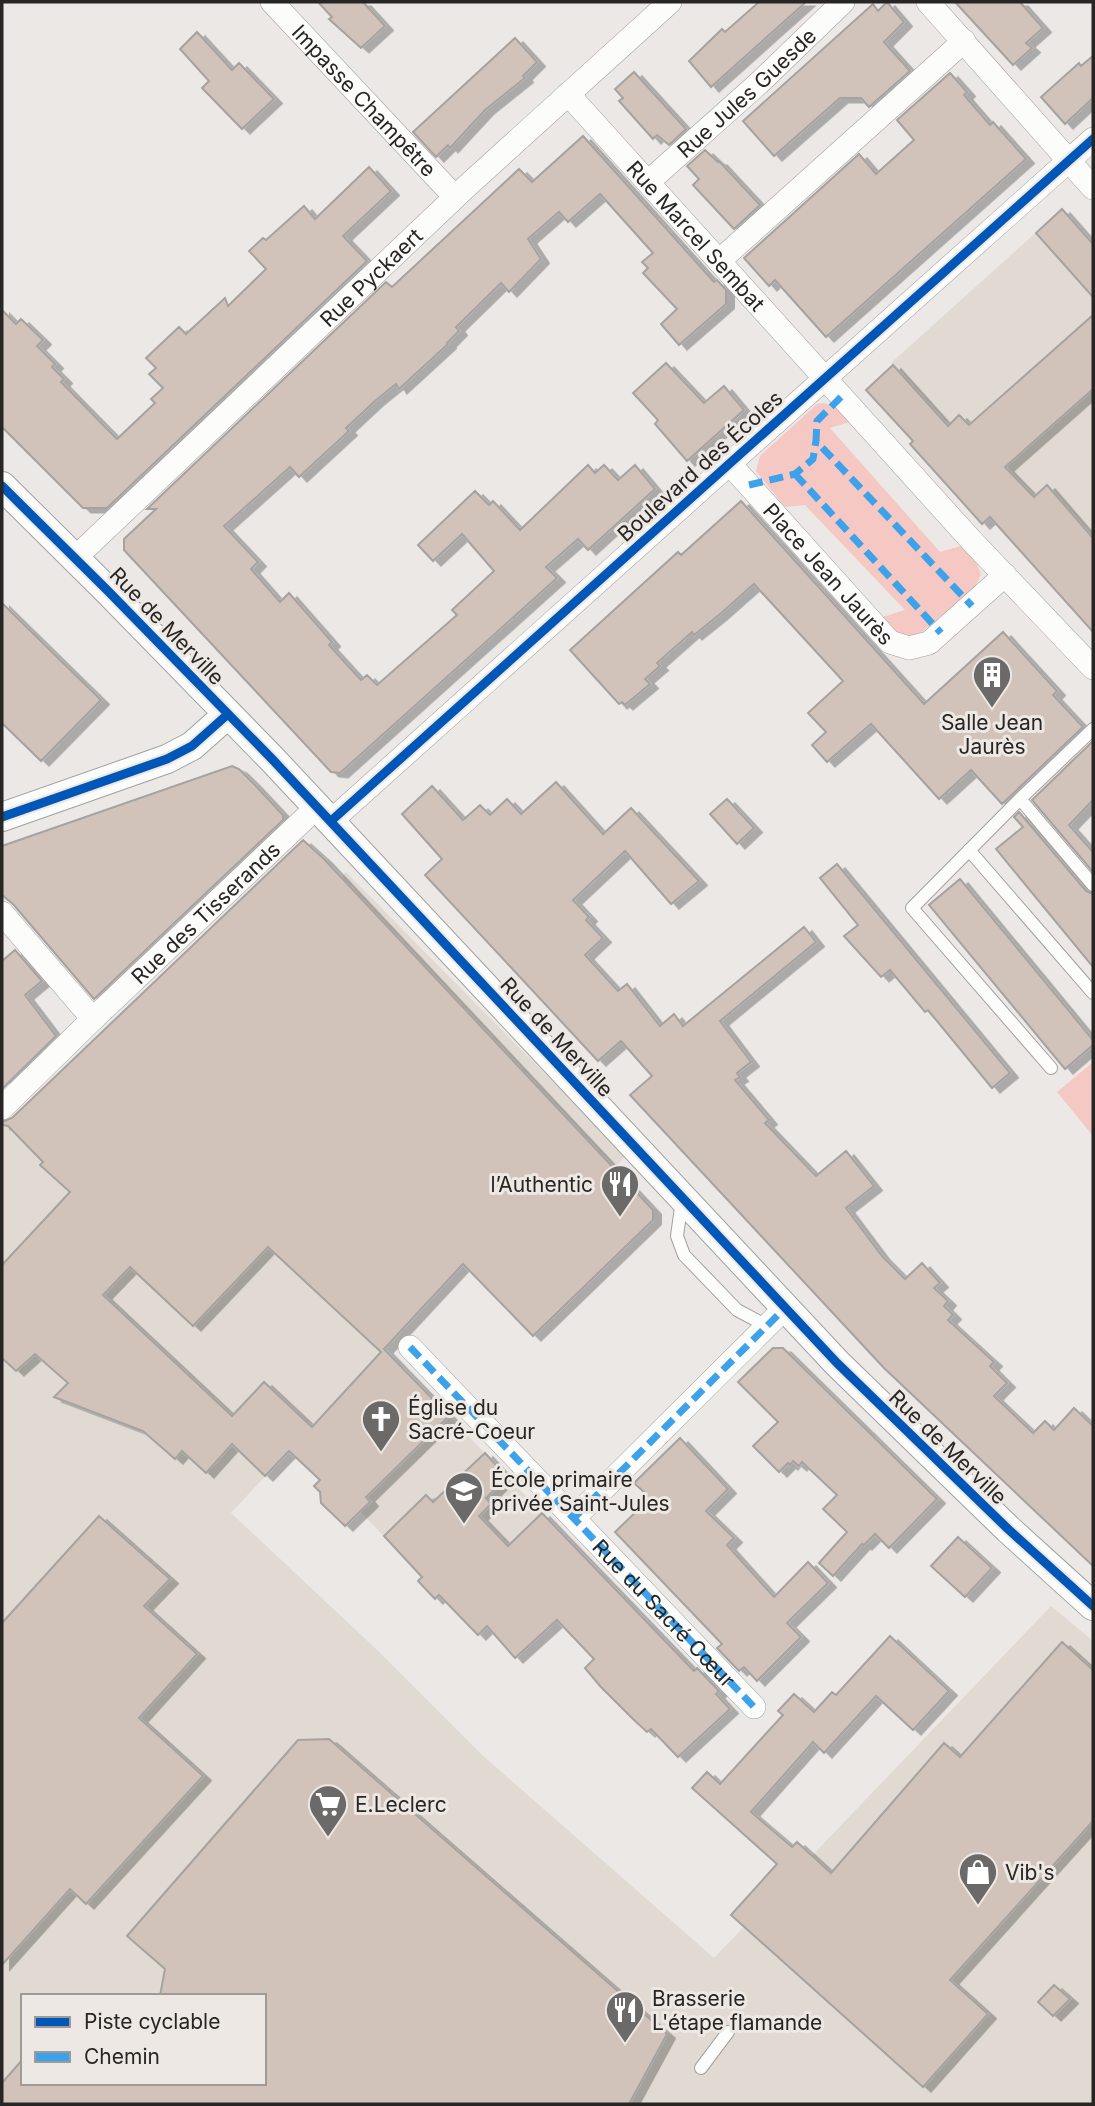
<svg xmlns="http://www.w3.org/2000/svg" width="1095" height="2106" font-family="Inter,sans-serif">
  <defs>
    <filter id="shadow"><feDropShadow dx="8" dy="4.5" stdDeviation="0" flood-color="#0004"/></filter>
  </defs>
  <rect width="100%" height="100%" fill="#ebe8e5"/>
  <path fill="#e0dad2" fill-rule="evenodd" d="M1062 209 1093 244V633L989 518 1014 497 891 363Z
    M346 872 626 1156 561 1220 528 1192 231 1513 374 1647 482 1755 714 1958 1051 1606 1093 1641V2104H2V1121L42 1162 204 989 222 1005ZM23 1996H264V2083H23Z
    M449 1416 572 1544 478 1635 356 1507Z"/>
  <path fill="#f5c8c3" d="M824 403 837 408 850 422 830 428 940 552 961 546 977 564 981 574 975 587 915 638 900 635 883 617 905 610 805 505 785 507 756 471 760 456 817 404Z
    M1093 1062V1136L1057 1092Z"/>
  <path fill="#d1c2ba" stroke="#a5a3a1" stroke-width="2" fill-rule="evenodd" filter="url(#shadow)" d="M318 2H363L385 26 361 48 329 19 332 17Z
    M759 2H806L711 87 689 61 722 29 725 32Z
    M887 2 904 22 884 42 910 71 869 107 861 98H840L774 156 743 121 873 4 878 11Z
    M955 2H1020L1043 28 1026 43 1032 48 1013 65Z
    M197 32 232 70 239 63 274 99 242 129 202 88 209 81 180 49Z
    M515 38 537 62 523 76 525 78 485 110 450 148 448 145 436 157 413 132Z
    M1093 56V98L1065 124 1041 97 1079 63 1081 66Z
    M634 72 686 129 669 145 657 135 653 139 619 101 623 98 615 89Z
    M950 73 967 92 964 95 990 125 993 122 1026 159 826 337 775 280 769 286 744 258 859 154 876 174 914 140 897 120Z
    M583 136 714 282 717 280 726 290V304L679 345 661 324 677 309 643 273 648 268 642 262 653 253 600 194 568 222 559 212 528 239 541 259 509 292 501 283 456 327 459 331 447 343 448 344 399 389 396 384 375 401 346 428 349 431 299 477 290 467 224 526 258 562 251 569 280 602 289 593 332 642 329 645 361 680 367 675 377 685 457 615 452 610 494 571 462 534 433 561 418 545 475 491 489 505 493 501 520 530 588 465 595 473 604 465 618 480 635 465 655 489 588 550 578 539 546 567 557 578 340 773 331 772 124 550V539L156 509H147L386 282 392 287 519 169 532 182Z
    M705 150 718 162 719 161 760 205 734 229 693 185 699 179 687 166Z
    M369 167 391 191 343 236 367 261 107 508H83L2 427V310L16 324 21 319 43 340 37 346 55 364 52 367 64 379 61 382 117 439 155 403 151 399 163 388 149 374 156 368 146 358 179 327 186 334 225 298 228 306 266 269 249 251 263 238 266 240 304 206 315 219Z
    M1062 209 1093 244V297L1036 233Z
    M1093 315V389L1005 467 1034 497 1047 485 1093 538V632L990 517 982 524 910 444 913 441 866 390 893 365 948 426 959 415 969 425Z
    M666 363 704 403 724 386 744 410 687 461 655 424 658 420 633 393Z
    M741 501 924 704 1003 632 1057 691 1053 695 1083 727 1002 804 971 770 939 799 871 724 827 762 812 745 826 732 808 713 843 681 754 584 719 615 694 635 692 632 657 663 660 666 645 679 650 684 625 705 622 702 619 704 570 650 678 552 681 555Z
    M2 603 101 700 41 761 2 723Z
    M1093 741V800L1069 825 1093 852V872L1032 800Z
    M232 766 239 769 254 784 283 815V820L94 999 13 904 2 895V846Z
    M556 782 603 834 631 808 699 881 671 904 625 851 573 900 589 917 586 920 603 938 585 955 618 991 627 984 660 1026 674 1014 683 1026 804 927 816 942 720 1021 751 1062 737 1073 740 1077 735 1080 769 1120 765 1123 816 1176 846 1151 874 1186 846 1208 882 1256 905 1279 922 1263 940 1283 934 1288 948 1301 944 1306 953 1315 948 1320 994 1362 990 1366 1007 1383 994 1396 1033 1433 1045 1421 1054 1430 1074 1408 1093 1426V1566L884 1368 630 1095 652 1076 621 1041 598 1061 425 875 442 859 402 814 432 786 463 820 480 805 490 815 507 799 521 814Z
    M727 799 754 828 737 844 710 814Z
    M1019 812 1086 891 1093 894V967L996 849 1023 827 1014 817Z
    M303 840 324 859 653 1210V1220L533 1336 463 1264 384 1349 449 1416 366 1497 370 1502 345 1526 321 1503 320 1492 314 1486 320 1480 289 1451 265 1476 232 1444 206 1473 182 1451 175 1459 143 1431 54 1397 68 1383 35 1354 16 1371 2 1358V1265L70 1192 40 1165 43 1162 8 1126 2 1125V1122L12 1118ZM268 1247 381 1352 312 1427 264 1382 232 1416 103 1295 130 1267 193 1326Z
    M837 864 1010 1073 992 1088 928 1010 925 1012 890 970 881 977 844 936 858 925 820 878Z
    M960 879 1093 1040V1045L1065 1069 929 905Z
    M15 950 42 981 25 995 56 1036 2 1089V961Z
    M773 1348H783L937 1499 889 1548 875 1534 864 1545 862 1544 833 1576 819 1563 847 1532 823 1509 837 1495 802 1462 799 1466 793 1461 790 1465 788 1463 779 1472 753 1446 778 1422 738 1382Z
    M680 1438 728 1489 706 1511 734 1538 727 1545 774 1597 808 1562 828 1583 787 1623 801 1637 757 1681 744 1667 739 1671 717 1648 722 1644 615 1532 642 1506 637 1501 645 1493 634 1483Z
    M485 1453 507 1477 486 1498 491 1504 479 1516 508 1546 542 1513 694 1671 697 1668 719 1691 716 1694 730 1709 678 1757 651 1729 647 1732 633 1719 600 1686 585 1668 594 1659 557 1620 515 1658 487 1626 478 1635 439 1595 435 1599 418 1581 422 1577 384 1536 426 1495 433 1502Z
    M99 1516 170 1579 144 1606 197 1654 139 1718 203 1776 86 1904 70 1889 2 1965V1623Z
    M958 1537 992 1568 965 1597 931 1566Z
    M890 1636 949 1691 913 1730 876 1696 824 1753 813 1742 751 1812 792 1847 797 1842 831 1873 944 1743 960 1757 1062 1642 1093 1670V1821L950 1980 988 2014 923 2087 731 1915 777 1864 692 1788 707 1772 720 1784 783 1715 778 1711 794 1694 814 1712 832 1692 836 1695Z
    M329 1739 667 2034 629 2104H2V2083L23 2059V2083H264V1996H160L165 1969 127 1936 298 1740Z
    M1054 1985 1070 1999 1053 2016 1038 2002Z"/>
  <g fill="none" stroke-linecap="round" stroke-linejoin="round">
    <g stroke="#a3a19f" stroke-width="14">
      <path id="service" d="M1093 729 1020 799 1093 885
        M1020 799 912 908 1051 1068
        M969 850 1093 993
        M682 1200 677 1236 684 1255 737 1310 767 1326
        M701 2068 728 2032"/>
    </g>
    <g stroke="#a3a19f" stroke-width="24">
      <g id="minor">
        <path id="s1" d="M272 2 455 197"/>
        <path d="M928 2 1093 188"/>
        <path id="s2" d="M568 94 971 540 1093 668"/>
        <path id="s3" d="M648 182 759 83 843 2"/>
        <path d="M719 261 964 41"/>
        <path id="s4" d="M729 463 890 642 909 648 929 643 1005 575"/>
        <path id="s5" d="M75 558 467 186 670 2"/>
        <path d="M331 821C584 593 839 366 1093 139"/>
        <path d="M2 913 93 1019"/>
        <path id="s6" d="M2 1108 93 1019 317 807"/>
        <path d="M410 1347 754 1707"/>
        <path d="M574 1518 785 1308"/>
      </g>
    </g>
    <g stroke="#a3a19f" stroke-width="30">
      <path id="tertiary" d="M2 486 108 591 273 760 837 1363 1008 1529 1093 1606
        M2 817 167 759 192 746 228 714"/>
    </g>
    <use href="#service" stroke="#fcfcfb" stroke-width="12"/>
    <use href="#minor" stroke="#fcfcfb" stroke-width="23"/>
    <use href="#tertiary" stroke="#fcfcfb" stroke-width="28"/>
    <g stroke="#3ea2eb" stroke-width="7" stroke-dasharray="14 7" stroke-linecap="butt">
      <path d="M841 397 817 421 816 441 972 606"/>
      <path d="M795 474 941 633"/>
      <path d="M749 485 795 474 813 459 816 441"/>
      <path id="s7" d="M410 1347 754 1707"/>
      <path d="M574 1518 785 1308"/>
    </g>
    <g stroke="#ede8e3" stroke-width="13">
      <path id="cycleway" d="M2 486 108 591 273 760 837 1363 1008 1529 1093 1606
        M2 817 167 759 192 746 228 714
        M331 821C584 593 839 366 1093 139"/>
    </g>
    <use href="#cycleway" stroke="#0057b8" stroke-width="9"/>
  </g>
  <defs>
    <g id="building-pin" transform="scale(2.0125)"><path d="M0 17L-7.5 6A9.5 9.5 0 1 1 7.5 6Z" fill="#6c6a68" stroke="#ede8e3"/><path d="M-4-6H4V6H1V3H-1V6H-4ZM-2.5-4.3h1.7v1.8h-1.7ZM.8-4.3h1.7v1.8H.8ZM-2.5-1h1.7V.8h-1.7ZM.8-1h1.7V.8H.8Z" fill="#fff"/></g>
    <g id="restaurant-pin" transform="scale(2.0125)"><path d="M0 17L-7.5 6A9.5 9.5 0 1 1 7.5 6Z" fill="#6c6a68" stroke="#ede8e3"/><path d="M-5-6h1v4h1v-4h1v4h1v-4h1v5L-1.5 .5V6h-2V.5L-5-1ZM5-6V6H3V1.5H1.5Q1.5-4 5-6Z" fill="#fff"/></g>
    <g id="church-pin" transform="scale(2.0125)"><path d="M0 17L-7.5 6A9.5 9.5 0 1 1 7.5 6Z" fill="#6c6a68" stroke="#ede8e3"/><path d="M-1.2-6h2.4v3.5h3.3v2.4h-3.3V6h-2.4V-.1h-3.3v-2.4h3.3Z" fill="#fff"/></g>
    <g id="school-pin" transform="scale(2.0125)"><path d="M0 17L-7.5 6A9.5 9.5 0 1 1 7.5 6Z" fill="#6c6a68" stroke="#ede8e3"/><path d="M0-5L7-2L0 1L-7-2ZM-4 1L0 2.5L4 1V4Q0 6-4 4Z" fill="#fff"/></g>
    <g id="supermarket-pin" transform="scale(2.0125)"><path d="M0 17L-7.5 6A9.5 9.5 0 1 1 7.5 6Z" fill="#6c6a68" stroke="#ede8e3"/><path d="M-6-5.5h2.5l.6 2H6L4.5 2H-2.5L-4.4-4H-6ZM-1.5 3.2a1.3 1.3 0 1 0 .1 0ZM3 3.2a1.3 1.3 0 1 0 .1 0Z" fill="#fff"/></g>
    <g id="shop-pin" transform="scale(2.0125)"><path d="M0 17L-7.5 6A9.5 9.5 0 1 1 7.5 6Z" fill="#6c6a68" stroke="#ede8e3"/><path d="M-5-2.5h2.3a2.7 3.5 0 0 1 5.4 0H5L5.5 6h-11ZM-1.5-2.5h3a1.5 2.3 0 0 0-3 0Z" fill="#fff"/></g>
  </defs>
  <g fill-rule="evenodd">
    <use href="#building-pin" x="992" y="675"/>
    <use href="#restaurant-pin" x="620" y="1184"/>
    <use href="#church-pin" x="381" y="1419"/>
    <use href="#school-pin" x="464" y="1491"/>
    <use href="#supermarket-pin" x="328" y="1804"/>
    <use href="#shop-pin" x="978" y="1872"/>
    <use href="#restaurant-pin" x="625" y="2010"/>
  </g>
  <g text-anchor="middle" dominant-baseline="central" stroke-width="6" stroke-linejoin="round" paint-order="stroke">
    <g font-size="21" fill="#282624" stroke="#ede8e3">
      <text stroke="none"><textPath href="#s3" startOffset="133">Rue Jules Guesde</textPath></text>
      <text stroke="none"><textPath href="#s1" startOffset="135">Impasse Champêtre</textPath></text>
      <text stroke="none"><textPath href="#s2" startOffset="191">Rue Marcel Sembat</textPath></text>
      <text stroke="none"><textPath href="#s5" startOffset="408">Rue Pyckaert</textPath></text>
      <text transform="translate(700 466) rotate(-42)">Boulevard des Écoles</text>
      <text stroke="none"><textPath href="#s4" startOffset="149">Place Jean Jaurès</textPath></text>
      <text transform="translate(167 626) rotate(46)">Rue de Merville</text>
      <text stroke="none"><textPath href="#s6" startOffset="282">Rue des Tisserands</textPath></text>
      <text transform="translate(557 1037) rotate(47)">Rue de Merville</text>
      <text transform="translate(948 1447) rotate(44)">Rue de Merville</text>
      <text stroke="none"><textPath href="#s7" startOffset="368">Rue du Sacré Cœur</textPath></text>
    </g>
    <g font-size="21" fill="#282624" stroke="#ede8e3" text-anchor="start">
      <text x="992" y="722" text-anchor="middle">Salle Jean<tspan x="992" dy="24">Jaurès</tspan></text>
      <text x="593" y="1184" text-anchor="end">l’Authentic</text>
      <text x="408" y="1407">Église du<tspan x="408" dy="24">Sacré-Coeur</tspan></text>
      <text x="491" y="1479">École primaire<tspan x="491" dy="24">privée Saint-Jules</tspan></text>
      <text x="355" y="1804">E.Leclerc</text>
      <text x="1005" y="1872">Vib's</text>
      <text x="652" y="1998">Brasserie<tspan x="652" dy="24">L'étape flamande</tspan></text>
    </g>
  </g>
  <rect width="1095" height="2106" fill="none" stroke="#282624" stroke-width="7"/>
  <rect x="21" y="1994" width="245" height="91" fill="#ede8e3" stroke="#9e9a97" stroke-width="2"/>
  <rect x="35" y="2017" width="35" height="10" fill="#0057b8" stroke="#9e9a97" stroke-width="2"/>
  <text x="84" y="2029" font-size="21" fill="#282624">Piste cyclable</text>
  <rect x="35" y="2052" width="35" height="10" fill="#3ea2eb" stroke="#9e9a97" stroke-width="2"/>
  <text x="84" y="2064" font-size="21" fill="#282624">Chemin</text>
</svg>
